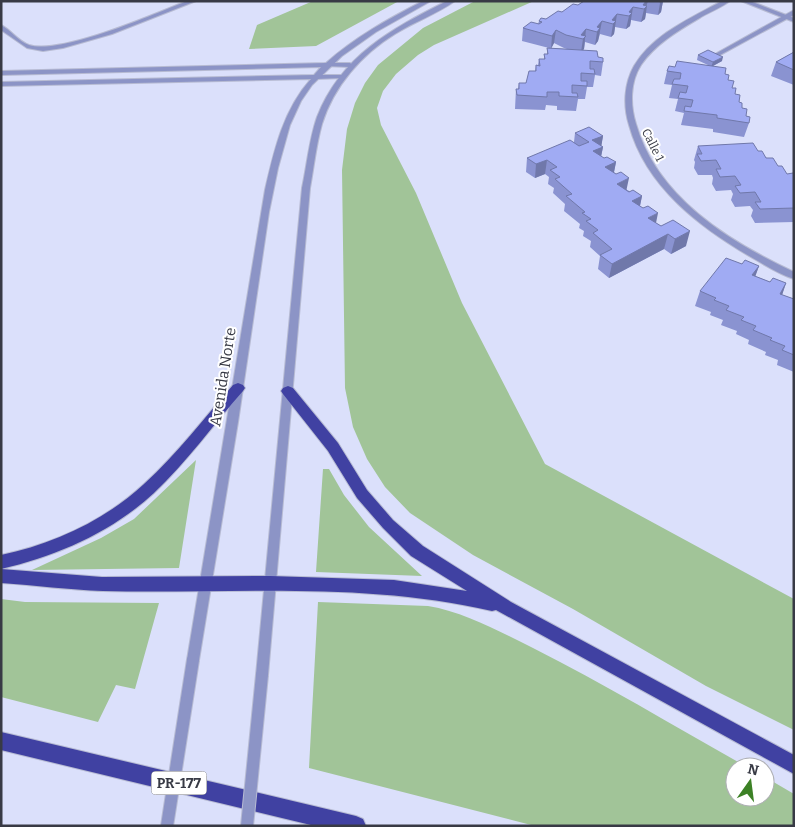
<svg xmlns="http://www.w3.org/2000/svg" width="795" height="827" font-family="Bitter,serif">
  <rect width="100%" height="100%" fill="#dbe0fb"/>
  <path fill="#a1c498" d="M313 1H399L316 46 249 49 257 25Z
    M475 1H534L434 45 418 55 396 74 383 91 377 108 381 125 416 193 462 303 545 464 794 599V730L706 686 573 609 473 555 410 513 385 487 367 459 353 427 345 388 342 170 347 129 355 103 365 83 378 65 423 28Z
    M196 460 179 568 32 570 101 538 134 519Z
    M323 469H329L344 495 369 527 422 576 316 572Z
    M1 599 25 602 159 603 135 689 116 685 98 722 1 697Z
    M318 602 428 606C465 612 500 632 533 648 606 685 676 727 747 767H735V797H765V777L794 794V826H535L309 768Z"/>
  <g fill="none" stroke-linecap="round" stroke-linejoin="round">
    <g stroke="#b7bbd3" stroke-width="2">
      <path id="service" d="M794 10V15L720 55 715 54Z"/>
    </g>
    <g stroke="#b7bbd3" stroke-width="2">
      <path id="minor" d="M187 1H196L112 34 63 48 43 51 27 48 1 30V25C11 30 18 41 29 45 61 55 154 14 187 1Z
        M722 1H730C722 7 712 11 703 16 681 29 656 43 641 65 630 82 630 105 636 124 657 197 728 241 794 272V279C781 275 768 267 756 260 702 229 646 188 629 125 623 106 624 84 634 66 653 34 691 18 722 1Z
        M741 1H750L794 18V22Z
        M326 63H350L353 65 350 67 324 66V64Z
        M341 75 344 77 343 78 316 79 313 77 316 75Z"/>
    </g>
    <g stroke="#b7bbd3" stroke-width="2">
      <path id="tertiary" d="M423 1H431L376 32 342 56 312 85 301 101 290 125 278 168 269 212 238 422 199 660 197 664 193 666 189 664 187 660 265 190C274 151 283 110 311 79L1 86V82L314 75 321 67 1 75V71L326 63C355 37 388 19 423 1Z
        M447 1H455C437 14 414 22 395 34 361 55 334 86 322 124 316 145 314 167 310 188L268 675 266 679 262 681 258 679 256 675 302 188C307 165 309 140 317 117 341 56 391 29 447 1Z"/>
    </g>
    <g stroke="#b7bbd3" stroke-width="2">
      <path id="trunk" d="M238 383 243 385 245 388 243 391C213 425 187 462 154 493 112 532 57 556 1 569V555C53 544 104 521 144 484 177 454 204 418 233 385Z
        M288 386 293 388 338 443 367 490 393 520 423 546 511 602 794 755V774L496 610 492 611C363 581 234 594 103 591 69 590 35 585 1 583V569L102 577 270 576 394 580 467 591 411 556 383 528 357 498 328 451 283 394 281 391 283 388Z
        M1 732 356 816 363 819 366 826H315L1 750Z"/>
    </g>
    <use href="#service" fill="#8c94c6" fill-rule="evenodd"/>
    <use href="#minor" fill="#8c94c6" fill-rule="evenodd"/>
    <use href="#tertiary" fill="#8c94c6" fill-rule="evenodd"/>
    <use href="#trunk" fill="#4041a2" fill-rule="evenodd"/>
    <g stroke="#b7bbd3" stroke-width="14" stroke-linecap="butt">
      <path id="tertiary-bridge" d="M167 826 193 660
        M247 826 262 675"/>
    </g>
    <use href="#tertiary-bridge" stroke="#8c94c6" stroke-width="12"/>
  </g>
  <path fill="#8a93d1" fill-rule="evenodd" d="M584 1H663L661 12 658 15 646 13 645 19 641 22 631 20 630 26 626 29 615 27 614 34 611 37 600 34 598 41 595 45 585 42 584 49 583 50 598 57 603 62 601 76 595 75 593 87H587L585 99H578L576 111 557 110V106L546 105 545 110 515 109 516 89H518L519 83H526L535 71 536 65H538L539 59H544V54H547V48H549L522 41 523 28 538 24 539 21 546 19 578 5ZM554 43 564 48 567 49 551 48Z
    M794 52V85L771 76 776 62Z
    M698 55 722 61 713 66 725 74 746 116 749 123 744 137 713 132V129L681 125 684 113 675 111 678 99 669 98 672 85 664 84 667 71 675 67 708 65 697 60Z
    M575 133 603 136 601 146 603 147 601 157 616 162 614 172 627 190 642 196 640 206 656 223 686 246 671 254 664 249 609 278 598 269 600 256 590 247 591 241 583 236 584 231 579 228 580 224 564 211 565 204 553 193 554 188 548 184 549 177 545 174 535 178 526 172 527 158 574 142Z
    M698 146 758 151 787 174H794V222L755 223 751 216 753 210 750 206 735 207 731 200 733 194 731 190 716 191 712 184 713 178 712 175H698L694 168 695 162 694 160Z
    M742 264 759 266 755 276 770 282 786 283 782 295 794 299V372L777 365 778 360 765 355 766 352 748 344 749 340 736 334 737 331 721 325 723 320 710 315 711 312 695 306 700 291Z"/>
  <path fill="#7078aa" d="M646 1H648L646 7 647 6 645 19 641 22 644 9 643 5Z
    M659 1H663L661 12 658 15 660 3Z
    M633 7 630 26 626 29 629 16V12Z
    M617 14 614 34 611 37 613 24 612 20Z
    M602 21 598 41 595 45 597 32V27Z
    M586 29 584 49 581 52 583 39 581 35Z
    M556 30 554 43 551 49 552 36Z
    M723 57 722 61 711 67 713 62Z
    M603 136 601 148 603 147 600 161 590 166 592 140Z
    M547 160 545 174 535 178 536 164Z
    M616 162 613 177 605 167Z
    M629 178 626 192 617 184Z
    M642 196 639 210 632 201Z
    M658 213 655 228 648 218Z
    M690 231 686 246 671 254 675 239Z
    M668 234 664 249 609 278 612 264Z
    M759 266 754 280 752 275Z
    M786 283 781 298 780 294Z"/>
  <path fill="#a0abf3" stroke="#7078aa" d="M584 1H646L643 5 647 6 644 9 633 7 629 12 632 13 629 16 617 14 612 20 616 21 613 24 602 21 597 27 600 28 597 32 586 29 581 35 586 36 583 39 566 35 556 30 552 36 523 28 531 22 539 24 542 22 539 21 541 18 546 19 558 11 562 12 573 4 578 5Z
    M547 48 597 51 598 57 603 58V62L590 61V69H594L595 74 581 73V81H587V86L572 85V93H577L578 97 559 96V92H547V97L517 95 516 89H519V83H526L529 71H536V65L540 66 539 59H545L544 54H548Z
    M708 50 723 57 713 62 698 55Z
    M794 52V70L776 62Z
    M677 61 726 68 725 74 729 75 728 80 734 81 732 88H736L735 94 740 95 739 102 742 103V108L747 109 746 116 750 117 749 123 717 118V115L684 111 685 106 691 107 693 100 678 98 680 92 686 93 688 86 672 84 674 79H680L681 73 667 71 669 66 675 67Z
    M589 127 603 136 592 140 603 147 593 151 604 158 607 157 616 162 605 167 616 174 621 172 629 178 617 184 629 192 633 190 642 196 632 201 643 208 648 206 658 213 648 218 661 226 673 220 690 231 675 239 668 234 612 264 600 255 612 249 593 233 598 230 586 221 591 219 582 213 585 212 566 196 572 194 555 179 560 177 550 170 557 167 547 160 536 164 527 158 570 140 579 146 589 142 575 133Z
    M753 143 758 151H762L766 158H773L778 166H782L787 174 793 173 794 174V208L760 209 755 202H761L755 192 740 193 735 186 741 185 735 176 720 177 716 169H721L716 160 701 161 697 154H702L698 146Z
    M726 258 742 264 745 260 759 266 752 275 770 282 773 278 786 283 780 294 794 299V355L782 350 785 346 770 340 772 338 753 330 756 326 741 320 744 317 726 310 729 306 714 300 716 298 700 291Z"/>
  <g text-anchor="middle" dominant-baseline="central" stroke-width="4" stroke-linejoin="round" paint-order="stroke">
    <g font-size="12" fill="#383a45" stroke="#fff">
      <text transform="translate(653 145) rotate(63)">Calle 1</text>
    </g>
    <rect fill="#fff" stroke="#74757d" stroke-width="1" x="151.5" y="771.5" width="55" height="23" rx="4"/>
    <g font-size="14" font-weight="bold" fill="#383a45">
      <text x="179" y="783">PR-177</text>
    </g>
    <g font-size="15" fill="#383a45" stroke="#fff">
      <text transform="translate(223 377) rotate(-81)">Avenida Norte</text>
    </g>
  </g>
  <rect width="795" height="827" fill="none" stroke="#383a45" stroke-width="5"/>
  <g transform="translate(750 782) rotate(14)"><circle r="24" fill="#ffffff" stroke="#afb0b5"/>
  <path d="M0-4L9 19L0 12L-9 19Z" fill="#3c8125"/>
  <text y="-8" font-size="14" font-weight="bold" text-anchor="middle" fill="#383a45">N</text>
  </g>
</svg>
